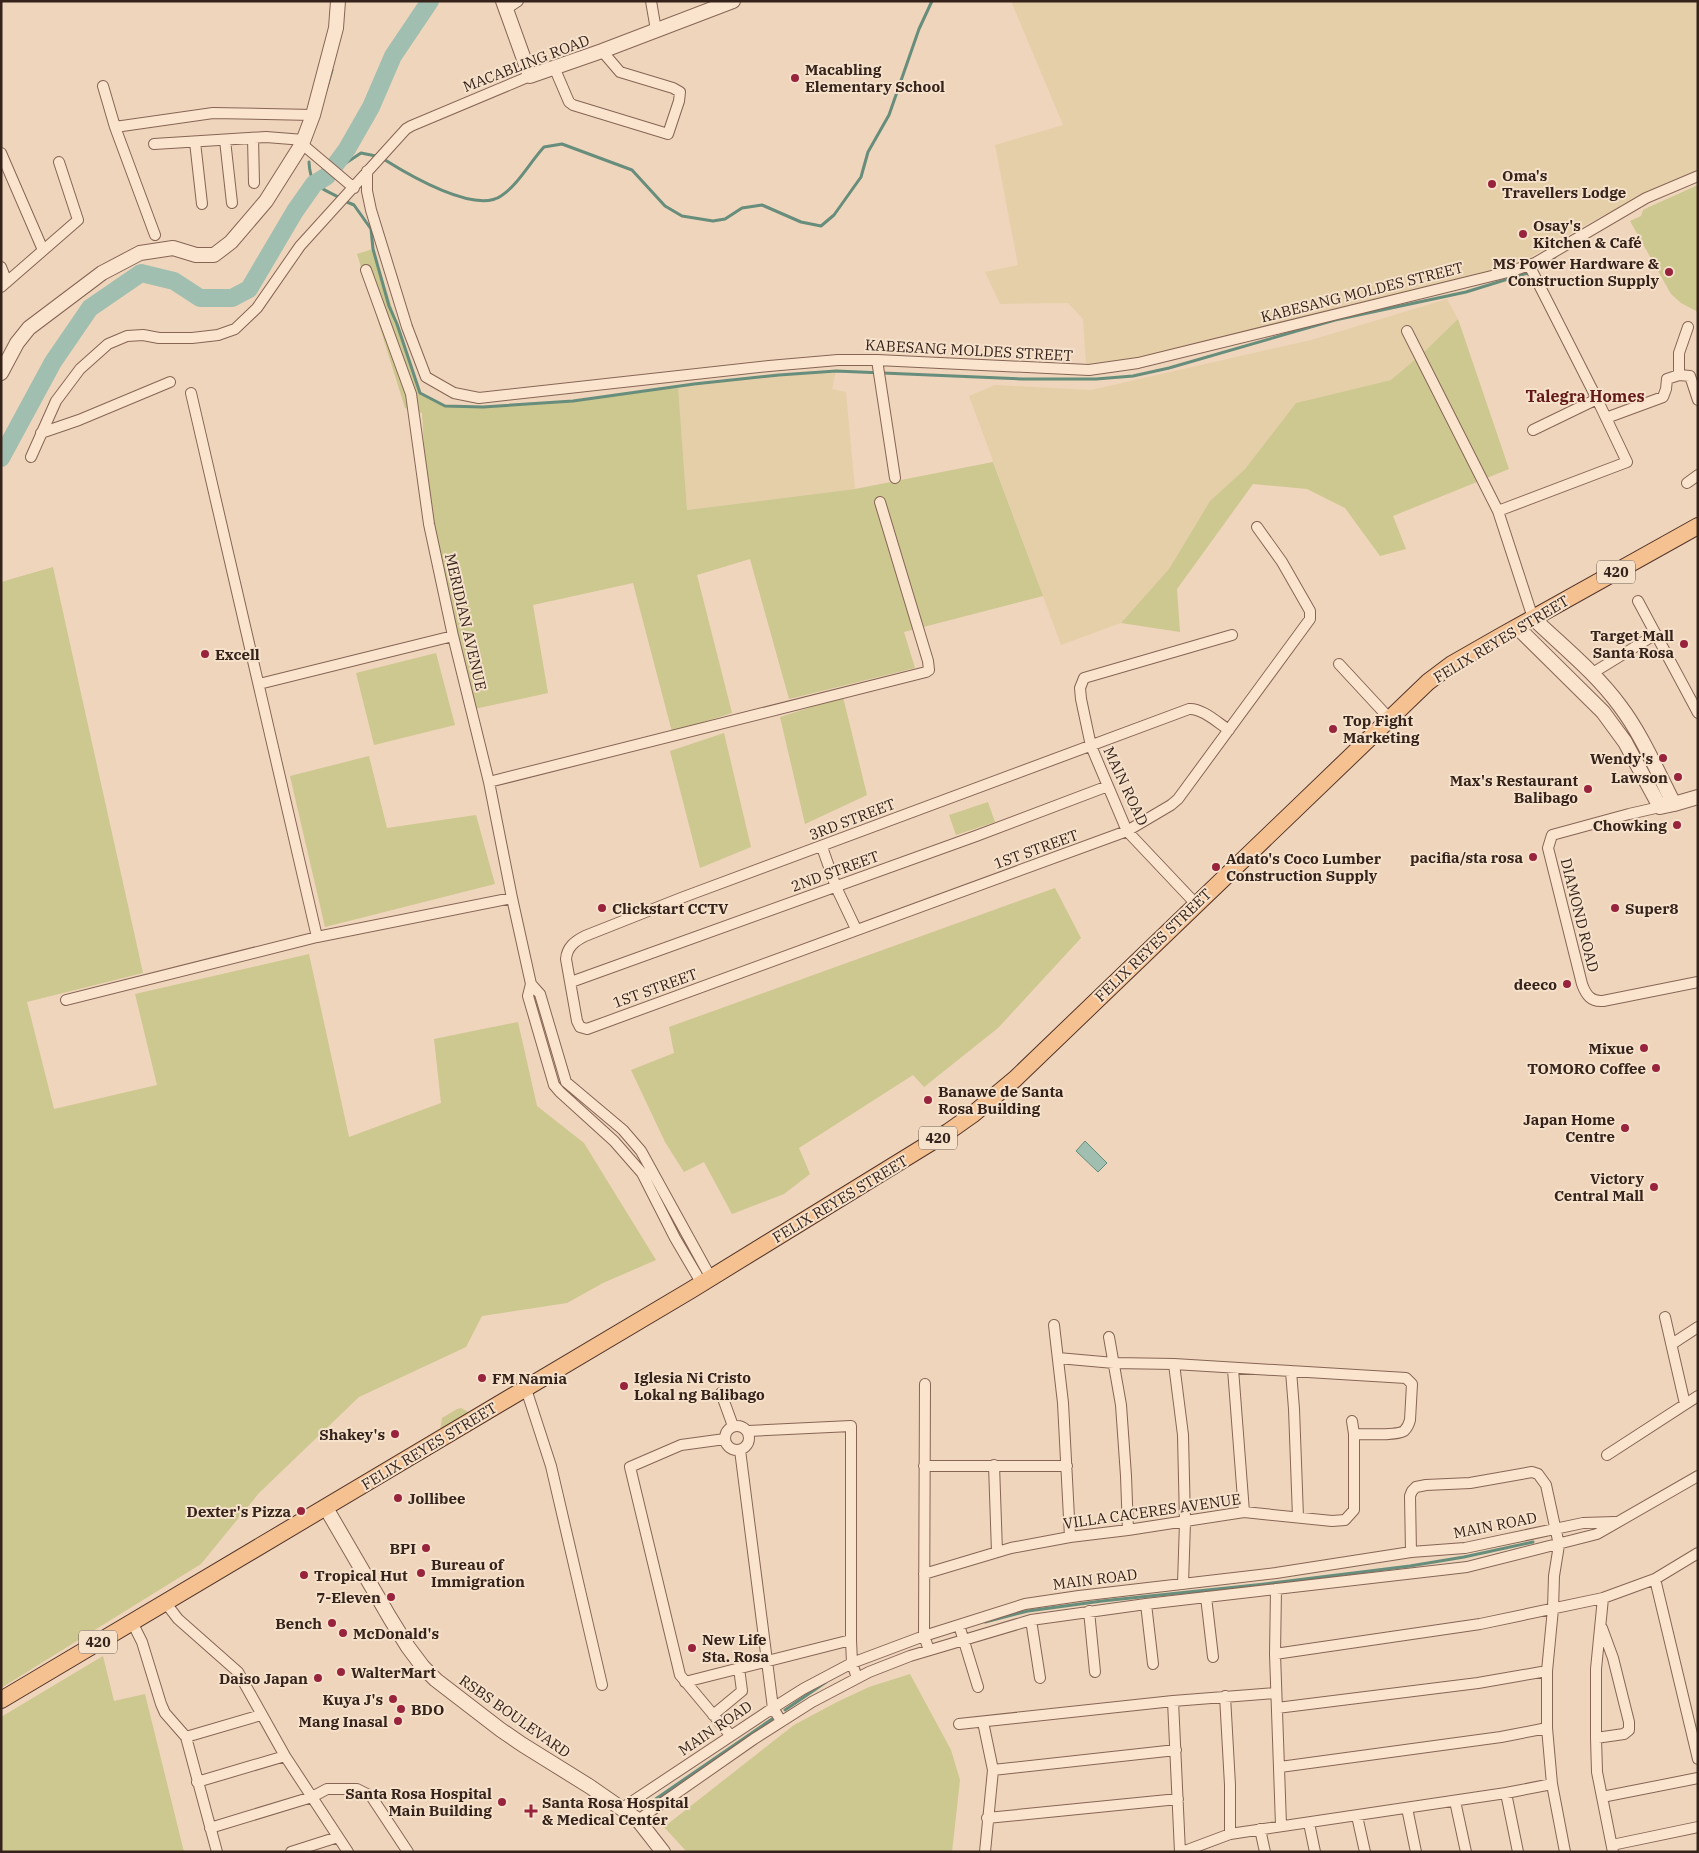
<svg xmlns="http://www.w3.org/2000/svg" width="1699" height="1853" font-family="'IBM Plex Serif',serif">
  <rect width="100%" height="100%" fill="#efd5bb"/>
  <path fill="#e5cfa9" d="M1011 1H1698V173L1638 203 1600 217 1515 266 1347 305 1167 357 1086 367 1083 319 1068 303 1000 304 985 272 1018 265 995 145 1063 125Z
    M1447 299 1458 319 1426 350 1391 380 1296 403 1245 469 1210 501 1169 569 1121 623 1061 645 969 396 995 385 1091 390 1311 340Z
    M836 371 832 389 846 392 855 489 687 510 678 386 779 375Z"/>
  <path fill="#cdc790" d="M1698 185V312L1681 303 1671 294 1630 221 1641 216 1643 210 1649 207Z
    M373 249 420 393 445 405 483 407 573 401 678 386 687 510 855 489 993 462 1043 596 904 632 915 668 789 699 750 559 697 575 732 713 672 732 633 583 533 605 548 693 474 709 428 524 422 413 405 408 357 254Z
    M1458 319 1509 469 1393 516 1406 549 1380 556 1345 508 1307 489 1253 484 1177 589 1180 632 1121 623 1169 569 1210 501 1245 469 1296 403 1391 380 1426 350Z
    M53 567 143 973 27 1002 54 1109 157 1085 135 994 309 954 349 1137 441 1103 434 1039 518 1022 537 1106 584 1143 656 1260 603 1283 567 1303 482 1316 466 1347 359 1397 259 1493 201 1564 1 1688V582Z
    M436 653 455 725 374 745 356 673Z
    M843 697 867 795 805 824 780 717Z
    M724 733 751 847 700 868 670 751Z
    M369 756 387 828 476 815 495 884 325 927 290 776Z
    M988 802 995 822 956 835 949 815Z
    M1055 888 1081 938 998 1028 924 1087 913 1075 799 1148 810 1174 784 1194 732 1214 704 1162 684 1172 665 1142 631 1070 674 1053 669 1027Z
    M461 1408 472 1414 440 1432 442 1418 457 1409Z
    M103 1656 114 1701 145 1694 184 1852H1V1717Z
    M910 1674 951 1750 960 1780 952 1852H687L664 1827 794 1725 837 1702 869 1687Z"/>
  <path fill="#a0bfb0" stroke="#678d7c" d="M1085 1141 1107 1163 1098 1172 1076 1151Z"/>
  <g fill="none" stroke-linecap="round" stroke-linejoin="round">
    <path stroke="#678d7c" stroke-width="3" d="M326 90 332 70
      M385 160C409 175 475 214 501 196 518 185 530 162 544 147L562 144 632 170 665 206 682 216 713 221 725 219 742 208 762 205 801 222 821 226 834 215 861 177 868 152 889 115 919 29 932 1
      M309 162C310 187 320 187 340 198
      M314 184 361 153 376 156
      M347 202 354 205 371 229 373 249 389 306 397 324 420 393 445 406 483 407 573 401 694 384 779 375 836 371 1022 379H1096L1133 376 1169 368 1335 320 1466 292 1531 272 1555 257
      M985 1622 1028 1611 1102 1601 1265 1584 1410 1566 1464 1557 1533 1542
      M785 1710 826 1682
      M644 1807 772 1719"/>
    <path stroke="#a0bfb0" stroke-width="18" d="M1 458 53 362 90 308 141 273 174 281 200 298H232L249 289 295 211 314 184 327 176 347 149 371 107 393 56 430 1"/>
    <g stroke="#866555" stroke-width="12">
      <path id="minor" d="M651 1 656 30
        M506 9 518 1
        M554 67 569 102 573 105 668 134 679 101 680 92 673 88 620 72 602 51
        M103 86 115 127 213 113 313 115
        M115 127 155 235
        M253 138 254 183
        M225 140 232 203
        M195 142 202 204
        M154 144 266 137 304 140
        M302 144 354 188
        M1 153 43 250
        M367 171V191L371 210 407 327 426 377 454 393 479 398 769 366 838 360H877L1089 370 1138 363 1512 271 1535 263 1646 198 1698 176
        M1529 265 1597 399 1627 462 1498 511 1533 618
        M1 267 7 282
        M366 270 411 394 429 524 453 636 489 782 512 898 531 984 528 996 554 1085 560 1092 614 1141 642 1173 675 1238 702 1284
        M1 287 78 220 59 162
        M1407 331 1498 511
        M877 360 895 478
        M1679 375 1690 376 1698 400
        M191 393 317 937
        M1606 418 1663 397 1666 389 1667 379 1679 375V353L1688 327
        M1533 430 1597 399
        M41 433 79 420 170 382
        M31 457 56 401 80 369 108 344 127 336 143 335 159 338H192L218 335 235 329 257 308 300 246 406 129 411 126 530 76
        M1687 483 1698 475
        M1638 601 1698 713
        M1339 664 1389 718
        M1591 674 1656 634
        M259 684 453 636
        M1229 730C1218 723 1202 708 1189 709L681 898 585 936C575 941 567 947 566 959L577 1021 580 1027 587 1029 1127 831 1171 805 1178 799 1310 619V611L1282 562 1257 527
        M489 782 926 672 929 670 928 661 880 502
        M1660 807 1629 814 1552 835 1548 848 1582 984C1586 995 1591 1002 1603 1001L1698 982
        M822 847 836 887 856 929
        M1196 904 1127 831 1091 746 1081 699 1080 688 1084 678 1232 635
        M571 982 976 836 1108 786
        M531 984 540 994 566 1082 623 1130 641 1151 711 1278
        M66 1000 317 937 512 898
        M1665 1317 1685 1404
        M1054 1325 1063 1403 1070 1537
        M1109 1337 1121 1405 1126 1476 1128 1530
        M1672 1344 1698 1327
        M1058 1358 1114 1363 1174 1364 1406 1378 1412 1384 1410 1420C1409 1424 1407 1428 1404 1431 1395 1436 1366 1434 1354 1434
        M1174 1364 1183 1435 1185 1522 1183 1584
        M1233 1369 1244 1512
        M1291 1371 1294 1409 1298 1517
        M925 1384 924 1636 929 1650
        M526 1389 551 1466 602 1685
        M721 1393 733 1426
        M725 1438a12 12 0 1 1 24 0a12 12 0 1 1-24 0Z
        M748 1431 851 1426V1640L852 1663 857 1678
        M725 1439 681 1445 630 1467 680 1675 731 1736
        M740 1450 773 1708 781 1721
        M1607 1455 1698 1396
        M994 1465 997 1552
        M924 1466H1067
        M1411 1552 1410 1496 1412 1491 1416 1487 1426 1485 1470 1483 1532 1472 1538 1474 1546 1485 1559 1545 1554 1576 1553 1609 1547 1671V1728L1552 1784 1565 1852
        M924 1574 1011 1548 1070 1537 1128 1530 1244 1512 1332 1521 1345 1520 1354 1510V1434L1352 1421
        M1655 1579 1698 1759
        M1276 1589 1275 1654 1281 1825
        M1206 1597 1213 1657
        M1603 1598 1596 1669V1738L1597 1772 1613 1852
        M165 1602 178 1619 238 1672 285 1756 348 1852
        M1146 1604 1153 1664
        M1089 1611 1095 1672
        M1031 1620 1040 1678
        M132 1622 142 1642 161 1704 165 1713 186 1737 217 1852
        M959 1625 978 1687
        M1275 1654 1480 1624 1603 1598 1655 1579 1698 1553
        M685 1682 851 1640
        M1225 1696 1230 1785V1834
        M1173 1701 1180 1852
        M1277 1708 1478 1683 1547 1671
        M713 1715 742 1691 739 1668
        M983 1722 993 1770 985 1852
        M959 1724 1173 1701 1276 1693
        M186 1737 261 1715
        M1596 1738 1624 1734 1629 1730V1722L1613 1658 1602 1628
        M1280 1767 1501 1737 1547 1728
        M993 1770 1176 1750
        M197 1782 285 1756
        M1506 1793 1518 1852
        M1602 1797 1698 1778
        M1455 1801 1466 1852
        M1407 1808 1416 1852
        M621 1809 773 1708 803 1689 852 1663 924 1636 1025 1604 1079 1596 1276 1573 1411 1552 1465 1548 1583 1523 1615 1522
        M1357 1816 1365 1852
        M987 1818 1178 1799
        M638 1820 754 1739 812 1702 869 1672 910 1656 1031 1620 1146 1604 1467 1567 1597 1534 1698 1476
        M1309 1823 1315 1852
        M210 1828 312 1797 327 1789H357L371 1796 408 1852
        M1260 1829 1265 1852
        M1612 1845 1698 1827
        M291 1852 338 1837
        M1182 1852 1230 1834 1506 1793 1552 1784"/>
    </g>
    <g stroke="#866555" stroke-width="16">
      <path id="tertiary" d="M503 1 530 76 602 51 733 1
        M1 373 17 343 29 328 102 273 140 253 173 248 196 255H214L231 242 266 201 302 144 313 115 336 28 338 1
        M1533 618C1562 646 1596 673 1620 706 1642 735 1657 771 1674 804L1698 797
        M1517 627 1603 712 1625 742 1660 807 1674 804
        M326 1508 390 1618 408 1647 423 1667 436 1680 501 1730 523 1745 589 1786 638 1820 663 1852"/>
    </g>
    <g stroke="#53352a" stroke-width="18">
      <path id="primary" d="M1 1700 691 1290 948 1132 972 1115 1015 1079 1428 682 1452 664 1501 636 1698 526"/>
    </g>
    <use href="#minor" stroke="#fae4ce" stroke-width="10"/>
    <use href="#tertiary" stroke="#fae4ce" stroke-width="14"/>
    <use href="#primary" stroke="#f5c190" stroke-width="16"/>
  </g>
  <g fill="#97233c" stroke="#f6e1cb" stroke-width="2">
    <circle cx="795" cy="78" r="5"/>
    <circle cx="1492" cy="184" r="5"/>
    <circle cx="1523" cy="234" r="5"/>
    <circle cx="1669" cy="272" r="5"/>
    <circle cx="1684" cy="644" r="5"/>
    <circle cx="205" cy="654" r="5"/>
    <circle cx="1333" cy="729" r="5"/>
    <circle cx="1663" cy="758" r="5"/>
    <circle cx="1678" cy="777" r="5"/>
    <circle cx="1588" cy="789" r="5"/>
    <circle cx="1677" cy="825" r="5"/>
    <circle cx="1533" cy="857" r="5"/>
    <circle cx="1216" cy="867" r="5"/>
    <circle cx="602" cy="908" r="5"/>
    <circle cx="1615" cy="908" r="5"/>
    <circle cx="1567" cy="984" r="5"/>
    <circle cx="1644" cy="1048" r="5"/>
    <circle cx="1656" cy="1068" r="5"/>
    <circle cx="928" cy="1100" r="5"/>
    <circle cx="1625" cy="1128" r="5"/>
    <circle cx="1654" cy="1187" r="5"/>
    <circle cx="482" cy="1378" r="5"/>
    <circle cx="624" cy="1386" r="5"/>
    <circle cx="395" cy="1434" r="5"/>
    <circle cx="398" cy="1498" r="5"/>
    <circle cx="301" cy="1511" r="5"/>
    <circle cx="426" cy="1548" r="5"/>
    <circle cx="421" cy="1573" r="5"/>
    <circle cx="304" cy="1575" r="5"/>
    <circle cx="391" cy="1597" r="5"/>
    <circle cx="332" cy="1623" r="5"/>
    <circle cx="343" cy="1633" r="5"/>
    <circle cx="692" cy="1648" r="5"/>
    <circle cx="341" cy="1672" r="5"/>
    <circle cx="318" cy="1678" r="5"/>
    <circle cx="393" cy="1699" r="5"/>
    <circle cx="401" cy="1709" r="5"/>
    <circle cx="398" cy="1721" r="5"/>
    <circle cx="502" cy="1802" r="5"/>
    <path d="M528.5 1803.5h5v5h5v5h-5v5h-5v-5h-5v-5h5z"/>
  </g>
  <g text-anchor="middle" dominant-baseline="central" stroke-width="4" stroke-linejoin="round" paint-order="stroke">
    <g fill="#f6e1cb" stroke="#6f5b4f" stroke-width="1">
      <rect x="1597" y="560.5" width="38" height="23" rx="4"/>
      <rect x="919" y="1126.5" width="38" height="23" rx="4"/>
      <rect x="79" y="1630.5" width="38" height="23" rx="4"/>
    </g>
    <g font-size="14" font-weight="bold" fill="#35221a">
      <text x="1616" y="572">420</text>
      <text x="938" y="1138">420</text>
      <text x="98" y="1642">420</text>
    </g>
    <g font-size="15" fill="#35221a" stroke="#f6e1cb">
      <text transform="translate(526 63) rotate(-21)">MACABLING ROAD</text>
      <text transform="translate(1362 292) rotate(-14)">KABESANG MOLDES STREET</text>
      <text transform="translate(969 350) rotate(3)">KABESANG MOLDES STREET</text>
      <text transform="translate(466 622) rotate(77)">MERIDIAN AVENUE</text>
      <text transform="translate(1501 639) rotate(-31)">FELIX REYES STREET</text>
      <text transform="translate(1126 786) rotate(65)">MAIN ROAD</text>
      <text transform="translate(852 819) rotate(-21)">3RD STREET</text>
      <text transform="translate(1036 849) rotate(-20)">1ST STREET</text>
      <text transform="translate(835 871) rotate(-20)">2ND STREET</text>
      <text transform="translate(1580 915) rotate(76)">DIAMOND ROAD</text>
      <text transform="translate(1153 945) rotate(-44)">FELIX REYES STREET</text>
      <text transform="translate(655 988) rotate(-20)">1ST STREET</text>
      <text transform="translate(840 1199) rotate(-31)">FELIX REYES STREET</text>
      <text transform="translate(429 1446) rotate(-31)">FELIX REYES STREET</text>
      <text transform="translate(1152 1511) rotate(-8)">VILLA CACERES AVENUE</text>
      <text transform="translate(1495 1525) rotate(-11)">MAIN ROAD</text>
      <text transform="translate(1095 1579) rotate(-7)">MAIN ROAD</text>
      <text transform="translate(515 1716) rotate(35)">RSBS BOULEVARD</text>
      <text transform="translate(715 1728) rotate(-34)">MAIN ROAD</text>
    </g>
    <g font-size="15" font-weight="bold" fill="#35221a" stroke="#f6e1cb" text-anchor="end">
      <text x="805" y="69" text-anchor="start">Macabling<tspan x="805" dy="17">Elementary School</tspan></text>
      <text x="1502" y="175" text-anchor="start">Oma's<tspan x="1502" dy="17">Travellers Lodge</tspan></text>
      <text x="1533" y="225" text-anchor="start">Osay's<tspan x="1533" dy="17">Kitchen &amp; Café</tspan></text>
      <text x="1659" y="263">MS Power Hardware &amp;<tspan x="1659" dy="17">Construction Supply</tspan></text>
      <text x="1674" y="635">Target Mall<tspan x="1674" dy="17">Santa Rosa</tspan></text>
      <text x="215" y="654" text-anchor="start">Excell</text>
      <text x="1343" y="720" text-anchor="start">Top Fight<tspan x="1343" dy="17">Marketing</tspan></text>
      <text x="1653" y="758">Wendy's</text>
      <text x="1668" y="777">Lawson</text>
      <text x="1578" y="780">Max's Restaurant<tspan x="1578" dy="17">Balibago</tspan></text>
      <text x="1667" y="825">Chowking</text>
      <text x="1523" y="857">pacifia/sta rosa</text>
      <text x="1226" y="858" text-anchor="start">Adato's Coco Lumber<tspan x="1226" dy="17">Construction Supply</tspan></text>
      <text x="612" y="908" text-anchor="start">Clickstart CCTV</text>
      <text x="1625" y="908" text-anchor="start">Super8</text>
      <text x="1557" y="984">deeco</text>
      <text x="1634" y="1048">Mixue</text>
      <text x="1646" y="1068">TOMORO Coffee</text>
      <text x="938" y="1091" text-anchor="start">Banawe de Santa<tspan x="938" dy="17">Rosa Building</tspan></text>
      <text x="1615" y="1119">Japan Home<tspan x="1615" dy="17">Centre</tspan></text>
      <text x="1644" y="1178">Victory<tspan x="1644" dy="17">Central Mall</tspan></text>
      <text x="634" y="1377" text-anchor="start">Iglesia Ni Cristo<tspan x="634" dy="17">Lokal ng Balibago</tspan></text>
      <text x="492" y="1378" text-anchor="start">FM Namia</text>
      <text x="385" y="1434">Shakey's</text>
      <text x="408" y="1498" text-anchor="start">Jollibee</text>
      <text x="291" y="1511">Dexter's Pizza</text>
      <text x="416" y="1548">BPI</text>
      <text x="431" y="1564" text-anchor="start">Bureau of<tspan x="431" dy="17">Immigration</tspan></text>
      <text x="314" y="1575" text-anchor="start">Tropical Hut</text>
      <text x="381" y="1597">7-Eleven</text>
      <text x="322" y="1623">Bench</text>
      <text x="353" y="1633" text-anchor="start">McDonald's</text>
      <text x="702" y="1639" text-anchor="start">New Life<tspan x="702" dy="17">Sta. Rosa</tspan></text>
      <text x="351" y="1672" text-anchor="start">WalterMart</text>
      <text x="308" y="1678">Daiso Japan</text>
      <text x="383" y="1699">Kuya J's</text>
      <text x="411" y="1709" text-anchor="start">BDO</text>
      <text x="388" y="1721">Mang Inasal</text>
      <text x="492" y="1793">Santa Rosa Hospital<tspan x="492" dy="17">Main Building</tspan></text>
      <text x="542" y="1802" text-anchor="start">Santa Rosa Hospital<tspan x="542" dy="17">&amp; Medical Center</tspan></text>
    </g>
    <g font-size="16" font-weight="bold" fill="#631918" stroke="#f6e1cb">
      <text x="1585" y="396">Talegra Homes</text>
    </g>
  </g>
  <rect width="1699" height="1853" fill="none" stroke="#35221a" stroke-width="5"/>
</svg>
